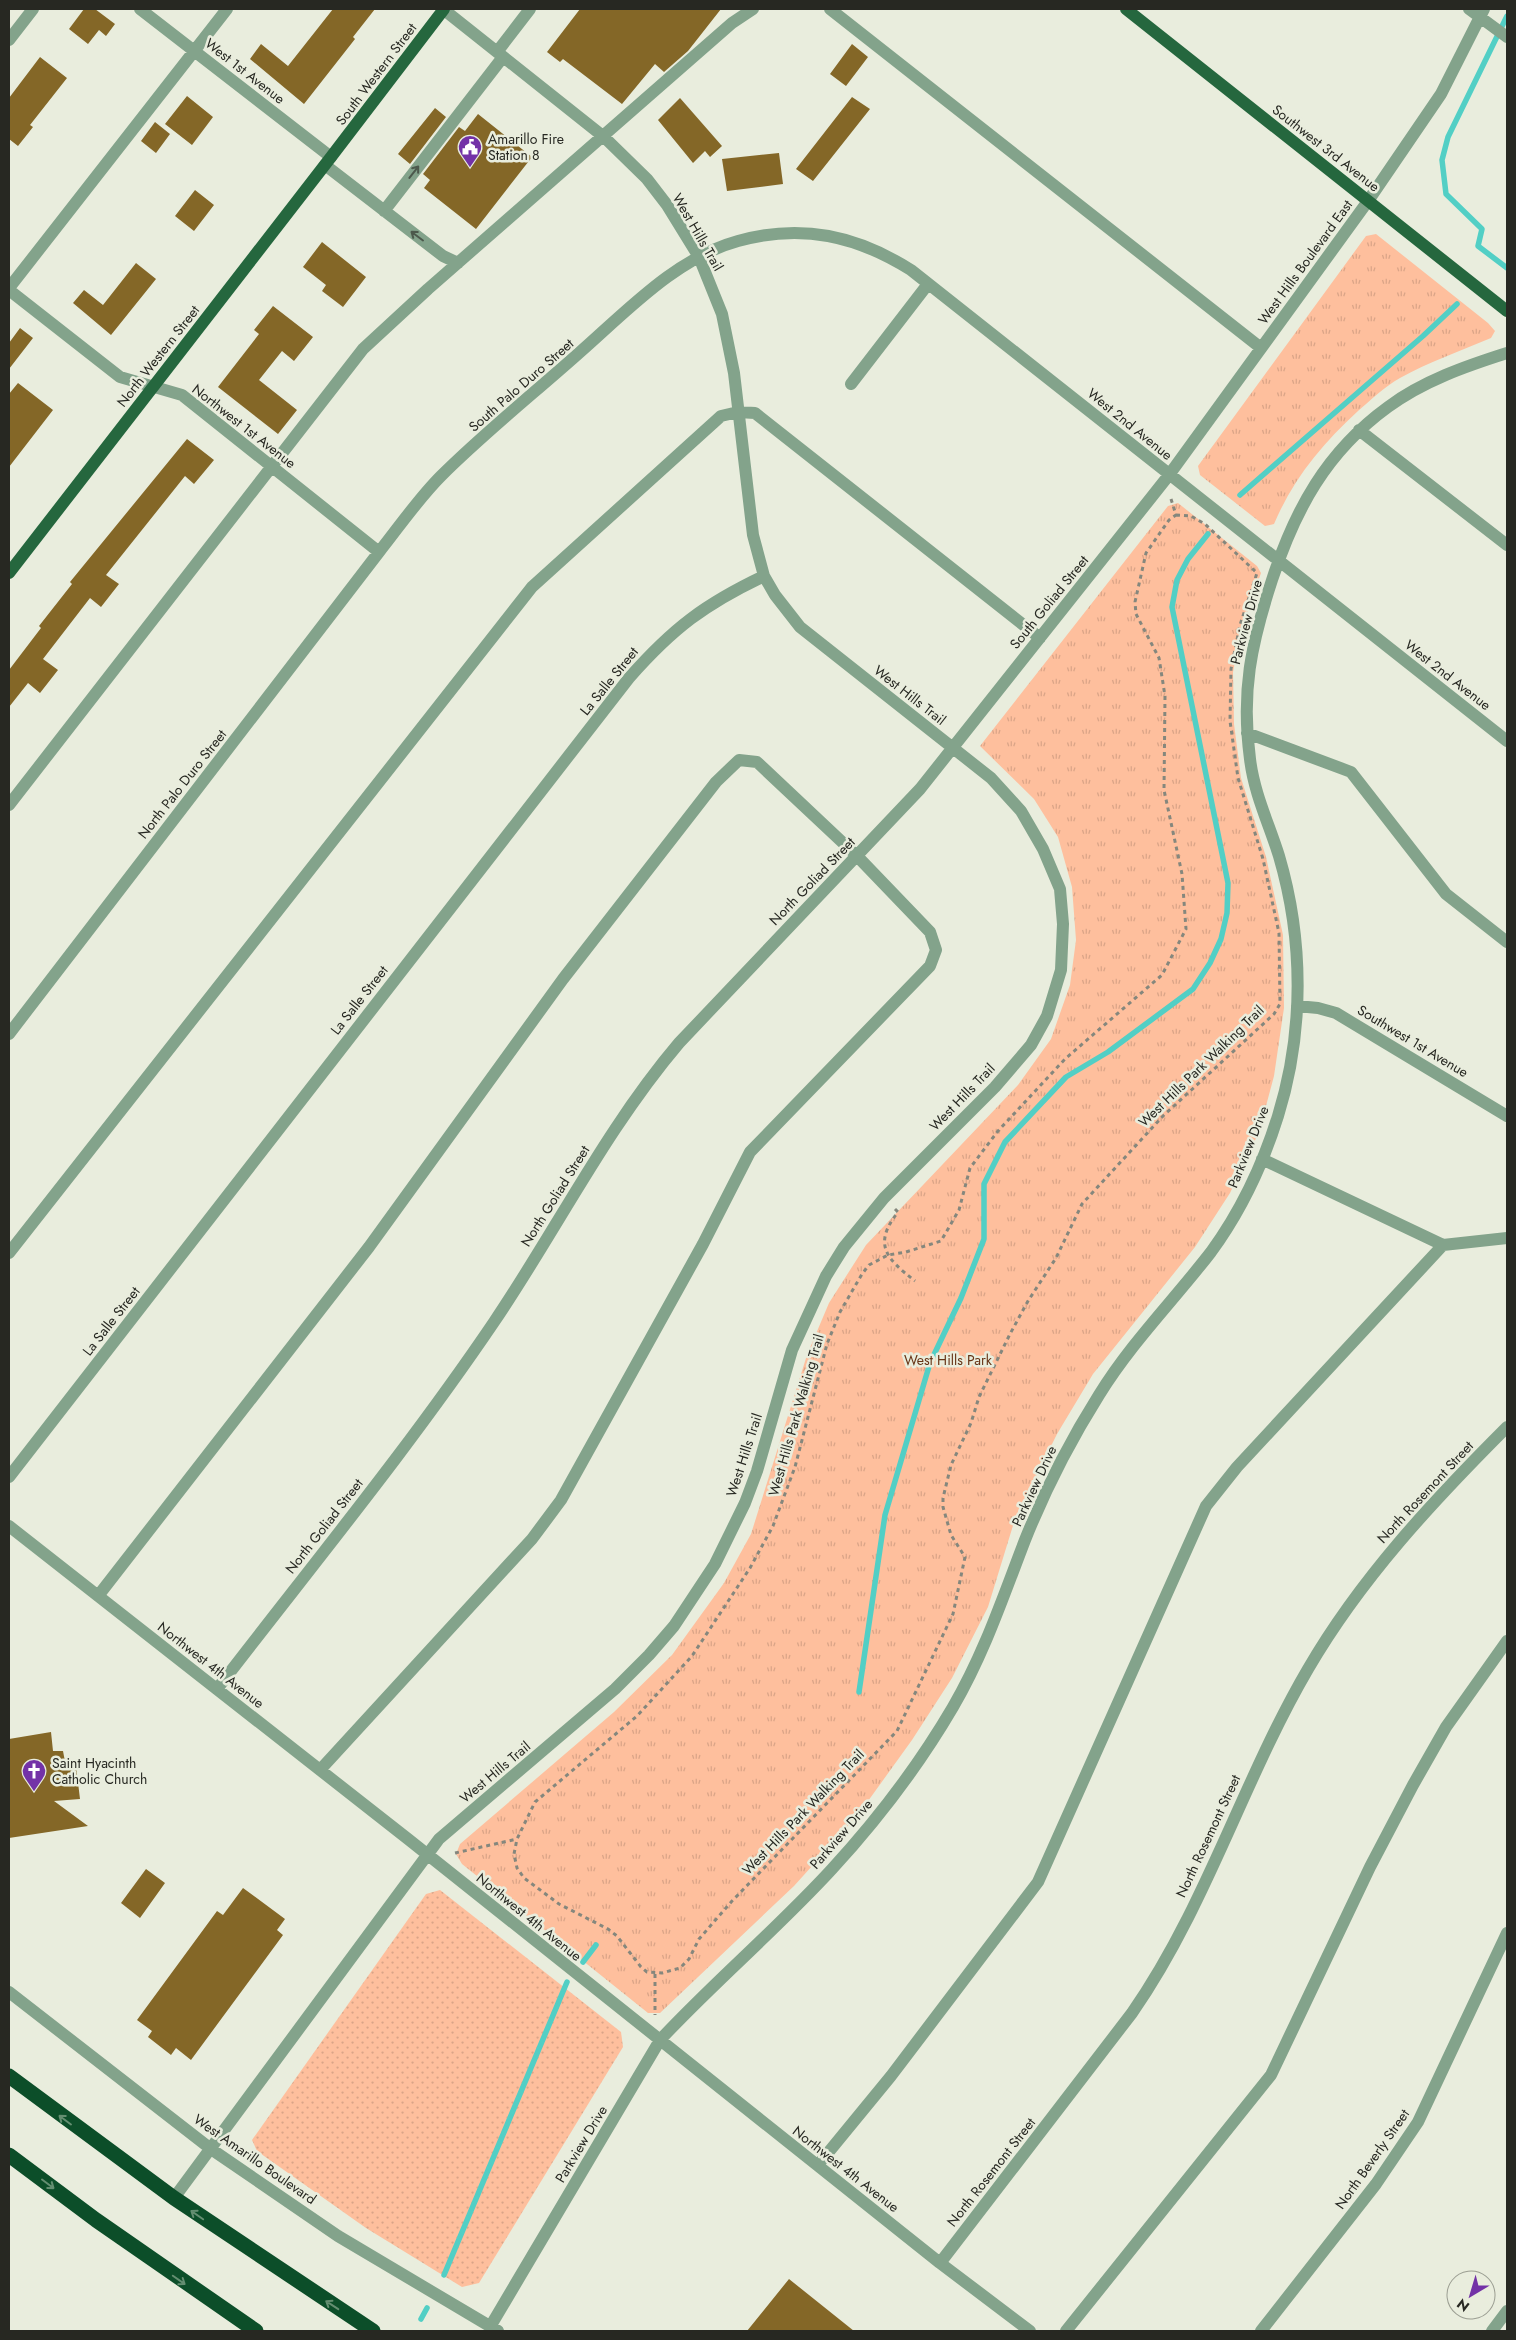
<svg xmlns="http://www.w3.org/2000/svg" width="1516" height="2340" font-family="Jost,sans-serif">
  <defs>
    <pattern id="grass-dots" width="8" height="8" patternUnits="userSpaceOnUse" patternTransform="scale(1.25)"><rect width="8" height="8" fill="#febf9d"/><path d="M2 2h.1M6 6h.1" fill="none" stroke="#daa487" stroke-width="1.8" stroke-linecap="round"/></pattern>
    <pattern id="park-tufts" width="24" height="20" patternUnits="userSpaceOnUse" patternTransform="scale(1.25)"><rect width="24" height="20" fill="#febf9d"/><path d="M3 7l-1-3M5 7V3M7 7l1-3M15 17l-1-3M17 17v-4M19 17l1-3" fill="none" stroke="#daa487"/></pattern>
  </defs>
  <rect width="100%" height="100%" fill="#e9eddd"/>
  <path fill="url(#grass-dots)" d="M440 1890 621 2032 623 2047 479 2283 462 2287 366 2228 257 2151 252 2140 426 1894Z"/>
  <path fill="url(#park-tufts)" d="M1376 234 1488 323 1495 331 1491 338C1460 351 1429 362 1400 378 1384 387 1371 400 1358 411 1322 444 1293 479 1274 524L1265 526 1200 475 1198 466 1366 236Z
    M1178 503 1257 566 1261 573 1242 628 1233 672 1234 724 1241 778 1266 857 1283 935 1284 1008 1274 1076 1259 1132 1230 1193 1195 1247 1093 1374 1057 1434 1015 1519 988 1607 952 1678 912 1740 858 1815 794 1886 660 2013H648L462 1864 456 1854 460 1844 614 1712 672 1655 724 1583 751 1534 807 1355 829 1303 866 1245 1018 1085 1051 1039 1070 985 1076 940 1072 887 1058 837 1034 799 980 746 1168 506Z"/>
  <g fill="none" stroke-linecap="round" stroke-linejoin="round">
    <path stroke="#52cfc5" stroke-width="5.5" d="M1507 16 1448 137 1442 160 1446 194 1482 229 1478 246 1507 268
      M1240 495 1423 336 1457 304
      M859 1692 885 1515 930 1363 961 1298 984 1239V1184L1005 1142 1066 1077 1108 1052 1193 989 1210 963 1221 939 1227 913 1228 883 1172 607 1177 580 1188 559 1208 534
      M583 1962 596 1945
      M444 2275 567 1982
      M421 2319 427 2308"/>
  </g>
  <path fill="#846727" d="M84 9H95L115 24 106 36 99 30 88 44 69 29Z
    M333 9H375L353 37 355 39 304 104 250 59 261 44 288 66Z
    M580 9H721L688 51 664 72 655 64 622 104 563 59 560 62 547 52Z
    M852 44 868 57 846 86 830 74Z
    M40 57 67 78 30 125 33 127 18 146 9 139V98Z
    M187 96 213 117 192 145 165 124Z
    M852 97 870 109 813 181 796 169Z
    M680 98 722 146 710 157 705 151 693 163 658 120Z
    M435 108 446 117 410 164 398 154Z
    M478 114 532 157 476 229 424 188 430 180 423 174 459 127 465 131Z
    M155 122 170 134 156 153 141 141Z
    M779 153 783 184 727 191 722 159Z
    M195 190 214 205 194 231 175 216Z
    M322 242 366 277 343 307 322 291 326 285 303 267Z
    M136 263 156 279 111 335 73 303 84 290 103 305Z
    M273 306 313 337 294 361 282 351 259 380 297 410 278 434 218 387 259 334 254 330Z
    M20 328 33 338 9 369V343Z
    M18 383 53 410 9 467V394Z
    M187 439 214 460 194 484 185 476 106 575 119 584 101 607 90 598 43 659 58 670 40 693 28 683 9 707V670L41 628 39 626 72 584 70 582Z
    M51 1732 53 1751H63L66 1767 76 1766 80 1799 54 1801 88 1826 9 1838V1739Z
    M146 1869 165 1883 140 1918 121 1903Z
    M243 1888 285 1919 277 1930 283 1935 191 2060 176 2048 171 2055 148 2037 152 2031 137 2020 217 1911 223 1915Z
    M789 2279 854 2331H747Z"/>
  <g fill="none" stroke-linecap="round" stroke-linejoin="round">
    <path stroke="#85877d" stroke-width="3" stroke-dasharray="4 4" stroke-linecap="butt" d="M1171 499 1176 515
      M1176 515 1191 516 1205 524 1257 573 1240 625 1231 669 1230 721 1238 778 1263 859 1279 933 1280 1004 1274 1014 1163 1116 1082 1204 1056 1258 1028 1301 1010 1334 979 1397 971 1423 951 1465 943 1498V1507L951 1535 965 1557 953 1614 897 1731 732 1901 699 1939 689 1959 680 1968 662 1973 647 1972 641 1967 617 1936 608 1929 559 1904 524 1878 517 1868 514 1854 517 1839 535 1802 637 1716 692 1656 750 1568 773 1526 795 1467 827 1344 840 1312 862 1274 869 1265 888 1255 906 1252 941 1241 959 1210 970 1168 998 1131 1065 1059 1162 975 1186 929 1182 874 1164 790 1165 696 1159 658 1136 614 1135 602 1146 553 1169 520Z
      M895 1209 898 1212C872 1245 887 1259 915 1281
      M455 1853 517 1839
      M655 1974V2015"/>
    <path stroke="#83a38b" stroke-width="12" d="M140 9 331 157
      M830 9 1261 348
      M1469 9 1507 37
      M9 40 33 9
      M497 52 530 9
      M325 165 443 256 458 263
      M384 211 503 57
      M9 288 227 9
      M9 290 120 377 182 395 379 552
      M851 384 928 284
      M1359 430 1507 545
      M1247 733 1351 772 1446 894 1507 942
      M9 805 363 349 428 289 732 23 753 9
      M1297 1006 1318 1008 1336 1013 1507 1116
      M9 1034 379 552C399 527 418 499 441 476 484 433 533 394 579 353 627 311 676 258 738 241 802 223 857 236 911 270L1507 741
      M1262 1159 1443 1245 1507 1238
      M9 1253 532 587 721 416 738 412 755 413 1040 638
      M9 1477 629 678C673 628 705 604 764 576
      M9 1526 408 1839 940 2263 1030 2331
      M98 1596 369 1247 563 979 716 782 739 760 757 762 857 856 930 932 936 950 930 966 750 1152 703 1244 561 1500 532 1539 320 1770
      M217 1689C310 1568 408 1449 494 1322 557 1229 606 1129 679 1043L920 789 1169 475 1368 201 1441 94 1484 9
      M9 1992 211 2149 338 2236 498 2331
      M818 2165 891 2076 1038 1882 1206 1506 1237 1467 1443 1245
      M174 2198 439 1839 615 1689 649 1655 674 1626 715 1564 745 1503 757 1471 792 1350 826 1276 844 1247 884 1198 995 1087 1031 1045 1047 1016 1061 970 1063 924 1060 889 1043 849 1021 811 991 778 800 627 775 595 764 576 753 535 734 373 722 314 699 257 667 205 647 179 604 137 443 9
      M940 2263 1132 2013C1206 1907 1243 1780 1308 1669 1361 1578 1433 1501 1507 1427
      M490 2327 660 2040C715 1981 777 1929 832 1869 878 1819 919 1765 953 1707 984 1654 1003 1597 1025 1540 1045 1490 1070 1441 1099 1395 1131 1343 1174 1300 1211 1252 1241 1211 1263 1164 1278 1116 1304 1032 1304 941 1279 856 1269 824 1254 793 1250 759 1241 692 1251 644 1272 580 1295 510 1326 452 1388 407 1423 381 1466 366 1507 353
      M1066 2331 1271 2075 1370 1867 1413 1785 1446 1727 1507 1641
      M1261 2331 1376 2184 1418 2122 1507 1933
      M1492 2331 1507 2311"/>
    <path stroke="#25673e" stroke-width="12" d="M1126 9 1507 311
      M9 573 331 157 444 9"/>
    <path stroke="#0c4e29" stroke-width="15" d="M9 2076 174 2198 373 2331
      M9 2155 96 2220 256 2331"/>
  </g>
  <defs><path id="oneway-shaft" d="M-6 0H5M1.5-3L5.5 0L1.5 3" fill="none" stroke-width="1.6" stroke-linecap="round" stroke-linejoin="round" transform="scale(1.25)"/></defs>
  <g stroke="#4c594c">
    <use href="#oneway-shaft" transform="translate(414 172) rotate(-52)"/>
    <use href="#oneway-shaft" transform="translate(417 236) rotate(-143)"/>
  </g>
  <g stroke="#648e71">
    <use href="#oneway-shaft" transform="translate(65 2120) rotate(-143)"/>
    <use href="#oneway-shaft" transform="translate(48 2184) rotate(37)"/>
    <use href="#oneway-shaft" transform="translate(197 2215) rotate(-145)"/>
    <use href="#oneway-shaft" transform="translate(179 2280) rotate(35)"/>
    <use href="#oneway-shaft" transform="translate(332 2305) rotate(-147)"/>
  </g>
  <defs>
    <g id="civic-pin" transform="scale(1.25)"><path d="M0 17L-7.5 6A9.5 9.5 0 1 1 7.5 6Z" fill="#7332a7" stroke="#e9eddd"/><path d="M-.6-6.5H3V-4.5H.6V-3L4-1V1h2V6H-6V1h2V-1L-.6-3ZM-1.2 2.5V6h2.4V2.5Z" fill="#fff"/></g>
    <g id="church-pin" transform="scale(1.25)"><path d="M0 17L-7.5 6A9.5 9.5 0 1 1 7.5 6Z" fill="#7332a7" stroke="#e9eddd"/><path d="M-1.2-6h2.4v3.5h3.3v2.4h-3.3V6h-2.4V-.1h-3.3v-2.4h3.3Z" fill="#fff"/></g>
  </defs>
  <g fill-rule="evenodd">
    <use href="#civic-pin" x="470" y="147"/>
    <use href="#church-pin" x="34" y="1771"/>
  </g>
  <g text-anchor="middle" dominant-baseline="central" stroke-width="5" stroke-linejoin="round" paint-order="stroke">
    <g font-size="14" fill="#272822" stroke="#e9eddd">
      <text transform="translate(245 71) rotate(38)">West 1st Avenue</text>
      <text transform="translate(376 74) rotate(-53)">South Western Street</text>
      <text transform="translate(1326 148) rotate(38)">Southwest 3rd Avenue</text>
      <text transform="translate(698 232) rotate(60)">West Hills Trail</text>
      <text transform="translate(1305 262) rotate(-54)">West Hills Boulevard East</text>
      <text transform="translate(158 356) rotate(-52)">North Western Street</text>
      <text transform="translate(521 385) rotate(-41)">South Palo Duro Street</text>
      <text transform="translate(1130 424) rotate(39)">West 2nd Avenue</text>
      <text transform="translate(244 426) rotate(38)">Northwest 1st Avenue</text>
      <text transform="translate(1049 602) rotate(-51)">South Goliad Street</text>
      <text transform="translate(1246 622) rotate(-75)">Parkview Drive</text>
      <text transform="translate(1448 675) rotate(38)">West 2nd Avenue</text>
      <text transform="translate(609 681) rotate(-51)">La Salle Street</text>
      <text transform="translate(910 695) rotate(38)">West Hills Trail</text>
      <text transform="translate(182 784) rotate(-52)">North Palo Duro Street</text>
      <text transform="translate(812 881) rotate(-46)">North Goliad Street</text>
      <text transform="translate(359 1000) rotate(-52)">La Salle Street</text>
      <text transform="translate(1413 1041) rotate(31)">Southwest 1st Avenue</text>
      <text transform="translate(1201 1066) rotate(-44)">West Hills Park Walking Trail</text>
      <text transform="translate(962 1097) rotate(-46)">West Hills Trail</text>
      <text transform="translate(1248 1147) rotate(-68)">Parkview Drive</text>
      <text transform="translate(555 1196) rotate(-58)">North Goliad Street</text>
      <text transform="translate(111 1321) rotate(-52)">La Salle Street</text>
      <text transform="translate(796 1415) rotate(-74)">West Hills Park Walking Trail</text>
      <text transform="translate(744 1455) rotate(-72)">West Hills Trail</text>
      <text transform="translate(1034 1486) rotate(-65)">Parkview Drive</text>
      <text transform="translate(1425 1492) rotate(-47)">North Rosemont Street</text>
      <text transform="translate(324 1526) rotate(-52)">North Goliad Street</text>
      <text transform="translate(211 1665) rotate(38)">Northwest 4th Avenue</text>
      <text transform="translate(495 1772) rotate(-40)">West Hills Trail</text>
      <text transform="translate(803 1812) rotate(-46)">West Hills Park Walking Trail</text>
      <text transform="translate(841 1834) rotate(-49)">Parkview Drive</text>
      <text transform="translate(1208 1836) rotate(-65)">North Rosemont Street</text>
      <text transform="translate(529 1917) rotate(39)">Northwest 4th Avenue</text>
      <text transform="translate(581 2144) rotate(-59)">Parkview Drive</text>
      <text transform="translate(255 2159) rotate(35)">West Amarillo Boulevard</text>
      <text transform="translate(1372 2159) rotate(-55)">North Beverly Street</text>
      <text transform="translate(846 2169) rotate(38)">Northwest 4th Avenue</text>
      <text transform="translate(991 2172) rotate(-52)">North Rosemont Street</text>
    </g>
    <g font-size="14" fill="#272822" stroke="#e9eddd" text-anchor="start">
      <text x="488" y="139">Amarillo Fire<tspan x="488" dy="16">Station 8</tspan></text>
      <text x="52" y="1763">Saint Hyacinth<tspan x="52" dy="16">Catholic Church</tspan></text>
    </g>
    <g font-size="14" fill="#673415" stroke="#e9eddd">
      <text x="948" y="1360">West Hills Park</text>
    </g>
  </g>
  <rect width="1516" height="2340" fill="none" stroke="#272822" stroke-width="20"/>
  <g transform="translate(1471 2295) rotate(218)"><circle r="24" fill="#e9eddd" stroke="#9b9e92"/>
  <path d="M0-4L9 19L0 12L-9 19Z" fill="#7332a7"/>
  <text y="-8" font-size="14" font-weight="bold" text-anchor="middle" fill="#272822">N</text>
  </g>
</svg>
